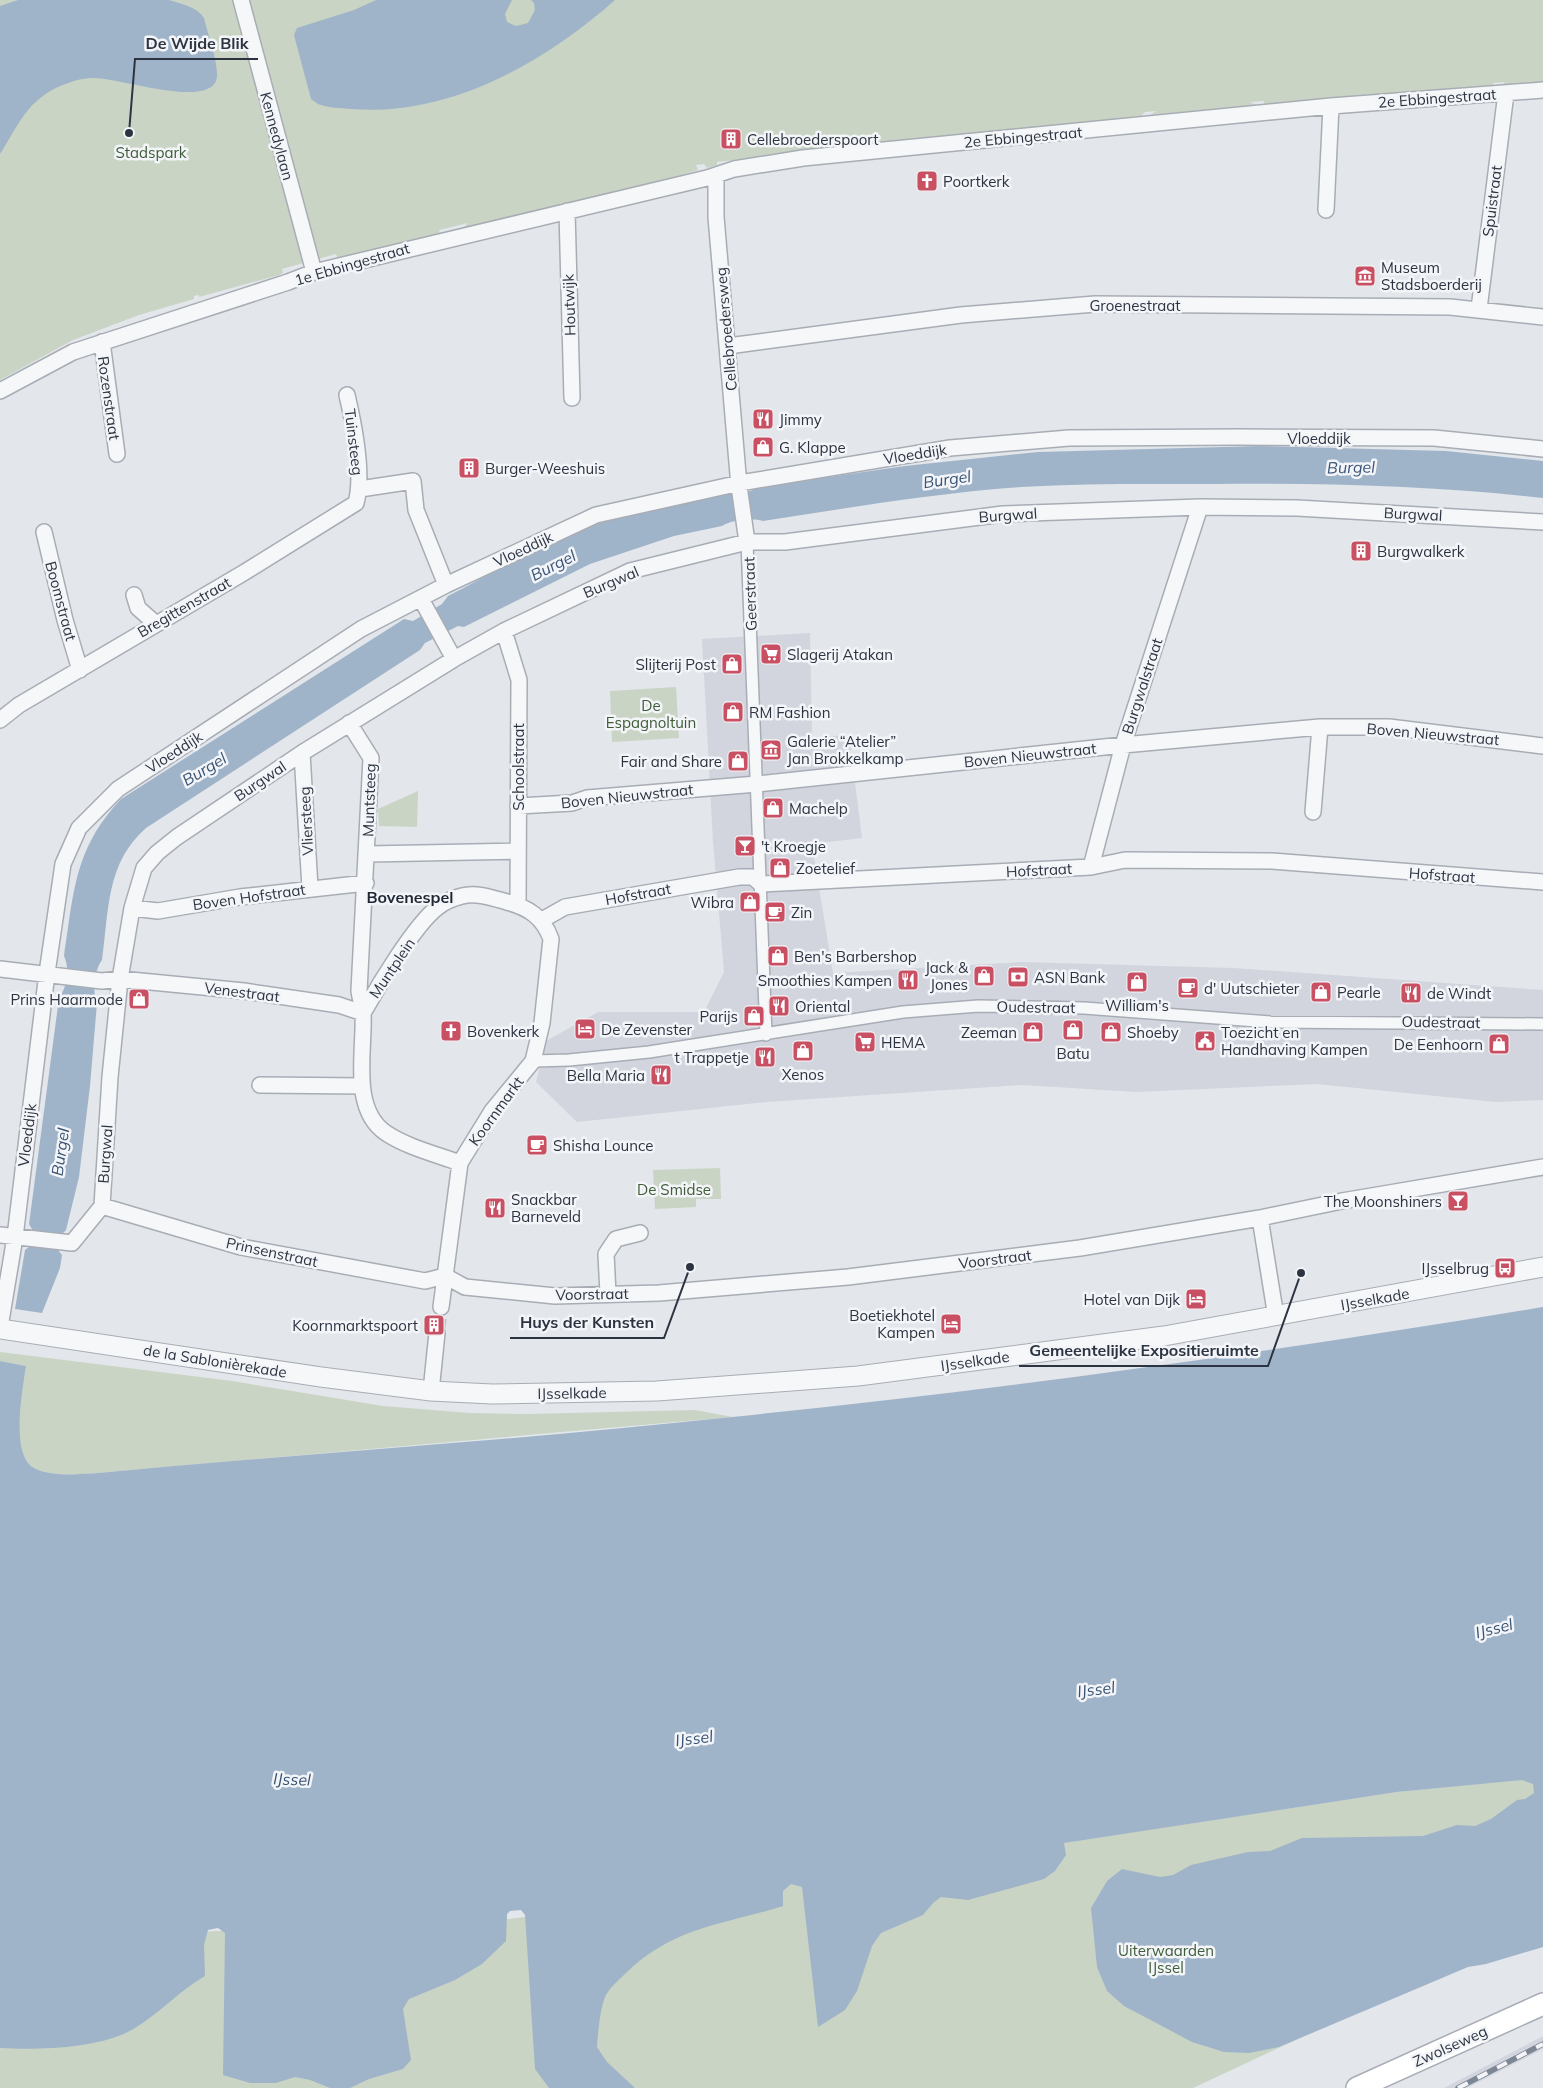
<svg xmlns="http://www.w3.org/2000/svg" width="1543" height="2088" font-family="Mulish,sans-serif">
  <rect width="100%" height="100%" fill="#e3e6eb"/>
  <path fill="#d2d5dd" d="M810 633 812 737 849 735 862 838 812 844 833 973 1021 962 1234 968 1543 990V1100L1495 1102 1317 1084 1136 1092 1023 1085 766 1102 577 1122 536 1082 546 1041 598 1012H704L724 972 713 842 702 639Z
    M1543 2036V2049L1467 2088H1444Z"/>
  <path fill="#c9d4c5" d="M0 0H1543V83L1501 86 1505 82 1493 83V87L1264 104V101L1250 102 1256 105 1150 115 1156 111 1145 112 1141 116 1027 132 774 155 717 162V165L707 168 704 164 696 165 698 170 596 201 453 238 468 223 439 230 441 236 338 261 336 254 282 269 283 273 279 275 199 297V295L194 296V299L139 315 73 340 0 380Z
    M676 687 679 738 612 742 610 691Z
    M418 791 417 827 379 826 378 809Z
    M720 1168 721 1199H696V1207L655 1209 653 1170Z
    M0 1352 232 1381 383 1406 470 1413 526 1414 695 1410 733 1417 98 1473C78 1474 56 1477 36 1469 9 1458 23 1389 26 1366L0 1361Z
    M1543 1777 1475 1962 1347 2016 1193 2088H0V1940L509 1919 784 1885 1397 1792Z"/>
  <path fill="#a0b4c9" d="M18 0H169C182 4 197 7 204 18 207 32 221 69 216 81 205 108 117 77 92 78 78 78 54 87 43 96 23 110 13 134 0 154V6Z
    M376 0H512L505 14 507 22 516 26 528 23 535 10 534 3 531 0H615C544 63 449 117 351 109 340 108 328 108 318 104L311 99 294 35 297 28 354 10Z
    M1260 446 1446 451 1543 461V498C1434 486 1326 483 1217 484 1152 484 1086 483 1021 487 935 493 848 508 763 521 752 518 731 520 722 526L674 536 590 564 464 627 458 626 425 643 420 650 146 828C106 863 109 910 102 960 94 971 92 991 97 1003L90 1086 79 1177 66 1230 61 1235 58 1250 62 1255 60 1268 42 1313 15 1309 25 1250 30 1246 33 1231 29 1224 59 998C67 988 70 968 64 956 74 892 74 849 121 799L404 619 413 621 442 604 448 596C493 573 537 546 584 529 627 512 672 504 717 493 727 497 749 494 758 487L905 466 1038 452Z
    M1543 1307V1947L1486 1964 1468 1967 1279 2047 1249 2053 1224 2052 1192 2042 1124 2006 1107 1991 1097 1967 1091 1908 1107 1881 1122 1869 1160 1877 1173 1875 1191 1865 1248 1852 1270 1851 1302 1838 1423 1836 1457 1825 1475 1826 1491 1819 1517 1800 1525 1799 1534 1793 1533 1784 1522 1780 1397 1792 1064 1843 1066 1855 1055 1871 1044 1879 968 1900 941 1897 933 1903 923 1915 881 1933 872 1946 857 1991 845 2010 818 2027 802 1887 791 1884 783 1891V1906C723 1925 676 1926 627 1972 620 1979 611 1986 606 1995 600 2007 598 2033 597 2047L607 2062 635 2088H549L535 2069 525 1915 521 1910 510 1911 507 1914 506 1941 482 1964 455 1980 409 1999 403 2009 411 2060 403 2069 369 2079 350 2088H330L310 2080 295 2077 276 2083H250L223 2075 225 1933 218 1928 208 1930 204 1945 205 1976C180 1990 160 2013 135 2028 101 2049 39 2050 0 2048V1361L26 1366C23 1389 9 1458 36 1469 55 1477 78 1474 98 1473 309 1453 521 1440 732 1417 1003 1389 1274 1352 1543 1307Z"/>
  <g fill="none" stroke-linecap="round" stroke-linejoin="round">
    <path stroke="#bec2c9" stroke-width="15" stroke-dasharray="15 8" stroke-linecap="butt" d="M437 1333 441 1307"/>
    <g stroke="#a8adb5" stroke-width="14">
      <path id="pedestrian" d="M747 542 766 1035
        M533 1061 569 1060 649 1052 903 1012 978 1006 1084 1008 1270 1022 1543 1024"/>
    </g>
    <g stroke="#a8adb5" stroke-width="18">
      <path id="minor" d="M241 0 314 272
        M716 176V217L739 486 747 542
        M1326 210 1331 106
        M567 211 572 398
        M1479 309 1506 93
        M102 342 117 454
        M728 346 961 315 1095 304 1450 307 1543 317
        M0 391 73 352 288 282 314 272 707 178 734 169 803 158 1331 106 1543 90
        M360 489 413 481 416 510 446 585
        M44 532 65 620 80 670
        M134 595 138 608 155 623
        M421 599 454 659
        M504 631 519 680 518 905
        M0 720 19 705 245 572 356 503C364 474 354 425 347 395
        M349 723 371 758 359 991C360 999 363 1006 363 1014 365 1049 350 1109 386 1133 407 1147 435 1154 460 1163
        M302 753 310 888
        M518 806 572 803 587 798 757 784 1123 745 1320 727H1389L1543 746
        M1313 812 1320 727
        M368 854 518 851
        M1091 867 1123 745 1200 507
        M132 908 158 911 240 897 366 883
        M542 920 565 907 739 877H753L761 884 1091 867 1125 860 1272 861 1543 882
        M0 969 102 981 120 979 244 991 339 1005 363 1013
        M363 1013C377 988 415 924 438 907 444 902 454 898 462 896 476 892 493 898 507 902 529 908 543 917 551 939L542 1023 533 1061 492 1111 460 1163 441 1307
        M260 1085 362 1086
        M102 1206 241 1247 425 1281 445 1276
        M1260 1218 1276 1317
        M0 1235 72 1243 102 1206 110 1077 120 979 132 908 144 868 157 853 177 837 302 753 454 659 504 631 630 571 747 542H785L1003 514 1200 507 1297 508 1543 522
        M445 1276 465 1287 555 1296 659 1293 848 1277 1080 1248 1260 1218 1342 1201 1543 1167
        M608 1294 606 1254 616 1239 640 1233
        M0 1327 15 1237 47 973 63 864 79 828 118 789 361 629 446 585 596 515 740 483 950 448 1069 438 1239 437 1434 438 1543 449
        M431 1391 437 1333"/>
    </g>
    <g stroke="#a8adb5" stroke-width="21">
      <path id="tertiary" d="M0 1329 321 1377 431 1391 492 1394 657 1391 858 1376 1164 1336 1543 1267"/>
    </g>
    <g stroke="#a8adb5" stroke-width="24">
      <path id="secondary" d="M1357 2088 1543 2004"/>
    </g>
    <use href="#pedestrian" stroke="#f6f7f9" stroke-width="11"/>
    <use href="#minor" stroke="#f6f7f9" stroke-width="15"/>
    <use href="#tertiary" stroke="#f6f7f9" stroke-width="19"/>
    <use href="#secondary" stroke="#fff" stroke-width="21"/>
    <g stroke="#7d8694" stroke-width="5.5">
      <path id="rail" d="M1458 2088 1543 2044"/>
    </g>
    <use href="#rail" stroke="#f3f5f8" stroke-width="4" stroke-dasharray="11" stroke-linecap="butt"/>
  </g>
  <defs>
    <g id="building-square" transform="scale(1.125)"><rect x="-9" y="-9" width="18" height="18" rx="4" fill="#c94f62" stroke="#f3f5f8"/><path d="M-4-6H4V6H1V3H-1V6H-4ZM-2.5-4.3h1.7v1.8h-1.7ZM.8-4.3h1.7v1.8H.8ZM-2.5-1h1.7V.8h-1.7ZM.8-1h1.7V.8H.8Z" fill="#fff"/></g>
    <g id="church-square" transform="scale(1.125)"><rect x="-9" y="-9" width="18" height="18" rx="4" fill="#c94f62" stroke="#f3f5f8"/><path d="M-1.2-6h2.4v3.5h3.3v2.4h-3.3V6h-2.4V-.1h-3.3v-2.4h3.3Z" fill="#fff"/></g>
    <g id="museum-square" transform="scale(1.125)"><rect x="-9" y="-9" width="18" height="18" rx="4" fill="#c94f62" stroke="#f3f5f8"/><path d="M0-6L6-3V-2H-6V-3ZM-5-1h2V3h-2ZM-1-1h2V3h-2ZM3-1h2V3H3ZM-6 4H6V6H-6Z" fill="#fff"/></g>
    <g id="restaurant-square" transform="scale(1.125)"><rect x="-9" y="-9" width="18" height="18" rx="4" fill="#c94f62" stroke="#f3f5f8"/><path d="M-5-6h1v4h1v-4h1v4h1v-4h1v5L-1.5 .5V6h-2V.5L-5-1ZM5-6V6H3V1.5H1.5Q1.5-4 5-6Z" fill="#fff"/></g>
    <g id="shop-square" transform="scale(1.125)"><rect x="-9" y="-9" width="18" height="18" rx="4" fill="#c94f62" stroke="#f3f5f8"/><path d="M-5-2.5h2.3a2.7 3.5 0 0 1 5.4 0H5L5.5 6h-11ZM-1.5-2.5h3a1.5 2.3 0 0 0-3 0Z" fill="#fff"/></g>
    <g id="supermarket-square" transform="scale(1.125)"><rect x="-9" y="-9" width="18" height="18" rx="4" fill="#c94f62" stroke="#f3f5f8"/><path d="M-6-5.5h2.5l.6 2H6L4.5 2H-2.5L-4.4-4H-6ZM-1.5 3.2a1.3 1.3 0 1 0 .1 0ZM3 3.2a1.3 1.3 0 1 0 .1 0Z" fill="#fff"/></g>
    <g id="bar-square" transform="scale(1.125)"><rect x="-9" y="-9" width="18" height="18" rx="4" fill="#c94f62" stroke="#f3f5f8"/><path d="M-6-5H6L.8 .8V4.5H3.5V6h-7V4.5H-.8V.8Z" fill="#fff"/></g>
    <g id="cafe-square" transform="scale(1.125)"><rect x="-9" y="-9" width="18" height="18" rx="4" fill="#c94f62" stroke="#f3f5f8"/><path d="M-5.5-4.5H6V0H3Q3 3.5 0 3.5H-2.5Q-5.5 3.5-5.5 0ZM3-3.2v2h1.7v-2ZM-6 4.5H4V6H-6Z" fill="#fff"/></g>
    <g id="bank-square" transform="scale(1.125)"><rect x="-9" y="-9" width="18" height="18" rx="4" fill="#c94f62" stroke="#f3f5f8"/><path d="M-6-4H6V4H-6ZM0-2.3a2.3 2.3 0 1 0 0 4.6a2.3 2.3 0 1 0 0-4.6Z" fill="#fff"/></g>
    <g id="hotel-square" transform="scale(1.125)"><rect x="-9" y="-9" width="18" height="18" rx="4" fill="#c94f62" stroke="#f3f5f8"/><path d="M-6-4.5h1.5V1H6V5H4.5V3h-9V5H-6ZM-4 0a1.8 1.8 0 1 1 3.6 0ZM.5 0V-2.5h3Q6-2.5 6 0Z" fill="#fff"/></g>
    <g id="civic-square" transform="scale(1.125)"><rect x="-9" y="-9" width="18" height="18" rx="4" fill="#c94f62" stroke="#f3f5f8"/><path d="M-.6-6.5H3V-4.5H.6V-3L4-1V1h2V6H-6V1h2V-1L-.6-3ZM-1.2 2.5V6h2.4V2.5Z" fill="#fff"/></g>
    <g id="bus-square" transform="scale(1.125)"><rect x="-9" y="-9" width="18" height="18" rx="4" fill="#c94f62" stroke="#f3f5f8"/><path d="M-5-6H5V4H4V6H2V4H-2V6H-4V4H-5ZM-3.5-4V0h7V-4ZM-3.5 1.2v1.5H-2V1.2ZM2 1.2v1.5H3.5V1.2Z" fill="#fff"/></g>
  </defs>
  <g fill-rule="evenodd">
    <use href="#building-square" x="731" y="139"/>
    <use href="#church-square" x="927" y="181"/>
    <use href="#museum-square" x="1365" y="276"/>
    <use href="#restaurant-square" x="763" y="419"/>
    <use href="#shop-square" x="763" y="447"/>
    <use href="#building-square" x="469" y="468"/>
    <use href="#building-square" x="1361" y="551"/>
    <use href="#supermarket-square" x="771" y="654"/>
    <use href="#shop-square" x="732" y="664"/>
    <use href="#shop-square" x="733" y="712"/>
    <use href="#museum-square" x="771" y="750"/>
    <use href="#shop-square" x="738" y="761"/>
    <use href="#shop-square" x="773" y="808"/>
    <use href="#bar-square" x="745" y="846"/>
    <use href="#shop-square" x="780" y="868"/>
    <use href="#shop-square" x="750" y="902"/>
    <use href="#cafe-square" x="775" y="912"/>
    <use href="#shop-square" x="778" y="956"/>
    <use href="#shop-square" x="984" y="976"/>
    <use href="#bank-square" x="1018" y="977"/>
    <use href="#restaurant-square" x="908" y="980"/>
    <use href="#shop-square" x="1137" y="982"/>
    <use href="#cafe-square" x="1188" y="988"/>
    <use href="#shop-square" x="1321" y="992"/>
    <use href="#restaurant-square" x="1411" y="993"/>
    <use href="#shop-square" x="139" y="999"/>
    <use href="#restaurant-square" x="779" y="1006"/>
    <use href="#shop-square" x="754" y="1016"/>
    <use href="#hotel-square" x="585" y="1029"/>
    <use href="#shop-square" x="1073" y="1030"/>
    <use href="#church-square" x="451" y="1031"/>
    <use href="#shop-square" x="1033" y="1032"/>
    <use href="#shop-square" x="1111" y="1032"/>
    <use href="#civic-square" x="1205" y="1041"/>
    <use href="#supermarket-square" x="865" y="1042"/>
    <use href="#shop-square" x="1499" y="1044"/>
    <use href="#shop-square" x="803" y="1051"/>
    <use href="#restaurant-square" x="765" y="1057"/>
    <use href="#restaurant-square" x="661" y="1075"/>
    <use href="#cafe-square" x="537" y="1145"/>
    <use href="#bar-square" x="1458" y="1201"/>
    <use href="#restaurant-square" x="495" y="1208"/>
    <use href="#bus-square" x="1505" y="1268"/>
    <use href="#hotel-square" x="1196" y="1299"/>
    <use href="#hotel-square" x="951" y="1324"/>
    <use href="#building-square" x="434" y="1325"/>
  </g>
  <g text-anchor="middle" dominant-baseline="central" stroke-width="5" stroke-linejoin="round" paint-order="stroke">
    <g font-size="15" fill="#2c3442" stroke="#f3f5f8">
      <text transform="translate(1437 98) rotate(-4)">2e Ebbingestraat</text>
      <text transform="translate(277 136) rotate(75)">Kennedylaan</text>
      <text transform="translate(1023 137) rotate(-5)">2e Ebbingestraat</text>
      <text transform="translate(1492 201) rotate(-83)">Spuistraat</text>
      <text transform="translate(352 264) rotate(-16)">1e Ebbingestraat</text>
      <text transform="translate(569 305) rotate(-92)">Houtwijk</text>
      <text x="1135" y="305">Groenestraat</text>
      <text transform="translate(726 329) rotate(-95)">Cellebroedersweg</text>
      <text transform="translate(109 398) rotate(82)">Rozenstraat</text>
      <text x="1319" y="438">Vloeddijk</text>
      <text transform="translate(354 442) rotate(83)">Tuinsteeg</text>
      <text transform="translate(915 454) rotate(-9)">Vloeddijk</text>
      <text transform="translate(1413 514) rotate(3)">Burgwal</text>
      <text transform="translate(1008 515) rotate(-4)">Burgwal</text>
      <text transform="translate(523 549) rotate(-25)">Vloeddijk</text>
      <text transform="translate(611 582) rotate(-23)">Burgwal</text>
      <text transform="translate(750 594) rotate(-92)">Geerstraat</text>
      <text transform="translate(61 601) rotate(75)">Boomstraat</text>
      <text transform="translate(184 607) rotate(-30)">Bregittenstraat</text>
      <text transform="translate(1142 686) rotate(-72)">Burgwalstraat</text>
      <text transform="translate(1433 734) rotate(5)">Boven Nieuwstraat</text>
      <text transform="translate(174 752) rotate(-33)">Vloeddijk</text>
      <text transform="translate(1030 755) rotate(-6)">Boven Nieuwstraat</text>
      <text transform="translate(518 767) rotate(-90)">Schoolstraat</text>
      <text transform="translate(260 781) rotate(-34)">Burgwal</text>
      <text transform="translate(627 796) rotate(-6)">Boven Nieuwstraat</text>
      <text transform="translate(369 800) rotate(-88)">Muntsteeg</text>
      <text transform="translate(306 821) rotate(-93)">Vliersteeg</text>
      <text transform="translate(1039 870) rotate(-3)">Hofstraat</text>
      <text transform="translate(1442 875) rotate(4)">Hofstraat</text>
      <text transform="translate(638 894) rotate(-10)">Hofstraat</text>
      <text transform="translate(249 897) rotate(-8)">Boven Hofstraat</text>
      <text transform="translate(392 968) rotate(-56)">Muntplein</text>
      <text transform="translate(242 992) rotate(7)">Venestraat</text>
      <text transform="translate(1036 1007) rotate(1)">Oudestraat</text>
      <text transform="translate(1441 1022) rotate(1)">Oudestraat</text>
      <text transform="translate(496 1111) rotate(-54)">Koornmarkt</text>
      <text transform="translate(27 1135) rotate(-83)">Vloeddijk</text>
      <text transform="translate(105 1154) rotate(-86)">Burgwal</text>
      <text transform="translate(272 1252) rotate(12)">Prinsenstraat</text>
      <text transform="translate(995 1259) rotate(-7)">Voorstraat</text>
      <text transform="translate(592 1294) rotate(-1)">Voorstraat</text>
      <text transform="translate(1375 1299) rotate(-10)">IJsselkade</text>
      <text transform="translate(215 1361) rotate(9)">de la Sablonièrekade</text>
      <text transform="translate(975 1361) rotate(-8)">IJsselkade</text>
      <text transform="translate(572 1393) rotate(-1)">IJsselkade</text>
      <text transform="translate(1450 2046) rotate(-24)">Zwolseweg</text>
    </g>
    <g font-size="15" fill="#2c3442" stroke="#f3f5f8" text-anchor="start">
      <text x="747" y="139">Cellebroederspoort</text>
      <text x="943" y="181">Poortkerk</text>
      <text x="1381" y="267">Museum<tspan x="1381" dy="17">Stadsboerderij</tspan></text>
      <text x="779" y="419">Jimmy</text>
      <text x="779" y="447">G. Klappe</text>
      <text x="485" y="468">Burger-Weeshuis</text>
      <text x="1377" y="551">Burgwalkerk</text>
      <text x="787" y="654">Slagerij Atakan</text>
      <text x="716" y="664" text-anchor="end">Slijterij Post</text>
      <text x="749" y="712">RM Fashion</text>
      <text x="787" y="741">Galerie “Atelier”<tspan x="787" dy="17">Jan Brokkelkamp</tspan></text>
      <text x="722" y="761" text-anchor="end">Fair and Share</text>
      <text x="789" y="808">Machelp</text>
      <text x="761" y="846">'t Kroegje</text>
      <text x="796" y="868">Zoetelief</text>
      <text x="734" y="902" text-anchor="end">Wibra</text>
      <text x="791" y="912">Zin</text>
      <text x="794" y="956">Ben's Barbershop</text>
      <text x="968" y="967" text-anchor="end">Jack &amp;<tspan x="968" dy="17">Jones</tspan></text>
      <text x="1034" y="977">ASN Bank</text>
      <text x="892" y="980" text-anchor="end">Smoothies Kampen</text>
      <text x="1204" y="988">d' Uutschieter</text>
      <text x="1337" y="992">Pearle</text>
      <text x="1427" y="993">de Windt</text>
      <text x="123" y="999" text-anchor="end">Prins Haarmode</text>
      <text x="1137" y="1005" text-anchor="middle">William's</text>
      <text x="795" y="1006">Oriental</text>
      <text x="738" y="1016" text-anchor="end">Parijs</text>
      <text x="601" y="1029">De Zevenster</text>
      <text x="467" y="1031">Bovenkerk</text>
      <text x="1017" y="1032" text-anchor="end">Zeeman</text>
      <text x="1127" y="1032">Shoeby</text>
      <text x="1221" y="1032">Toezicht en<tspan x="1221" dy="17">Handhaving Kampen</tspan></text>
      <text x="881" y="1042">HEMA</text>
      <text x="1483" y="1044" text-anchor="end">De Eenhoorn</text>
      <text x="1073" y="1053" text-anchor="middle">Batu</text>
      <text x="749" y="1057" text-anchor="end">t Trappetje</text>
      <text x="803" y="1074" text-anchor="middle">Xenos</text>
      <text x="645" y="1075" text-anchor="end">Bella Maria</text>
      <text x="553" y="1145">Shisha Lounce</text>
      <text x="511" y="1199">Snackbar<tspan x="511" dy="17">Barneveld</tspan></text>
      <text x="1442" y="1201" text-anchor="end">The Moonshiners</text>
      <text x="1489" y="1268" text-anchor="end">IJsselbrug</text>
      <text x="1180" y="1299" text-anchor="end">Hotel van Dijk</text>
      <text x="935" y="1315" text-anchor="end">Boetiekhotel<tspan x="935" dy="17">Kampen</tspan></text>
      <text x="418" y="1325" text-anchor="end">Koornmarktspoort</text>
    </g>
    <g font-size="15" fill="#405d3a" stroke="#f3f5f8">
      <text x="151" y="152">Stadspark</text>
      <text x="651" y="705">De<tspan x="651" dy="17">Espagnoltuin</tspan></text>
      <text x="674" y="1189">De Smidse</text>
      <text x="1166" y="1950">Uiterwaarden<tspan x="1166" dy="17">IJssel</tspan></text>
    </g>
    <g font-size="16" font-style="italic" fill="#375375" stroke="#f3f5f8">
      <text transform="translate(1351 467) rotate(-1)">Burgel</text>
      <text transform="translate(947 479) rotate(-8)">Burgel</text>
      <text transform="translate(553 565) rotate(-27)">Burgel</text>
      <text transform="translate(204 769) rotate(-31)">Burgel</text>
      <text transform="translate(60 1152) rotate(-82)">Burgel</text>
      <text transform="translate(1494 1628) rotate(-14)">IJssel</text>
      <text transform="translate(1096 1689) rotate(-7)">IJssel</text>
      <text transform="translate(694 1738) rotate(-7)">IJssel</text>
      <text transform="translate(292 1779) rotate(2)">IJssel</text>
    </g>
    <g font-size="16" font-weight="bold" fill="#1e2533" stroke="#f3f5f8">
      <text x="410" y="897">Bovenespel</text>
    </g>
  </g>
  <path fill="none" stroke="#2c3442" stroke-width="2" d="M129 133L135 59H258M690 1267L664 1338H510M1301 1273L1268 1366H1019"/>
  <g fill="#2c3442" stroke="#f3f5f8" stroke-width="2">
    <circle cx="129" cy="133" r="5"/>
    <circle cx="690" cy="1267" r="5"/>
    <circle cx="1301" cy="1273" r="5"/>
  </g>
  <g font-size="16" text-anchor="middle" font-weight="bold" fill="#2c3442" stroke="#f3f5f8" stroke-width="5" stroke-linejoin="round" paint-order="stroke">
    <text x="197" y="49">De Wijde Blik</text>
    <text x="587" y="1328">Huys der Kunsten</text>
    <text x="1144" y="1356">Gemeentelijke Expositieruimte</text>
  </g>
</svg>
